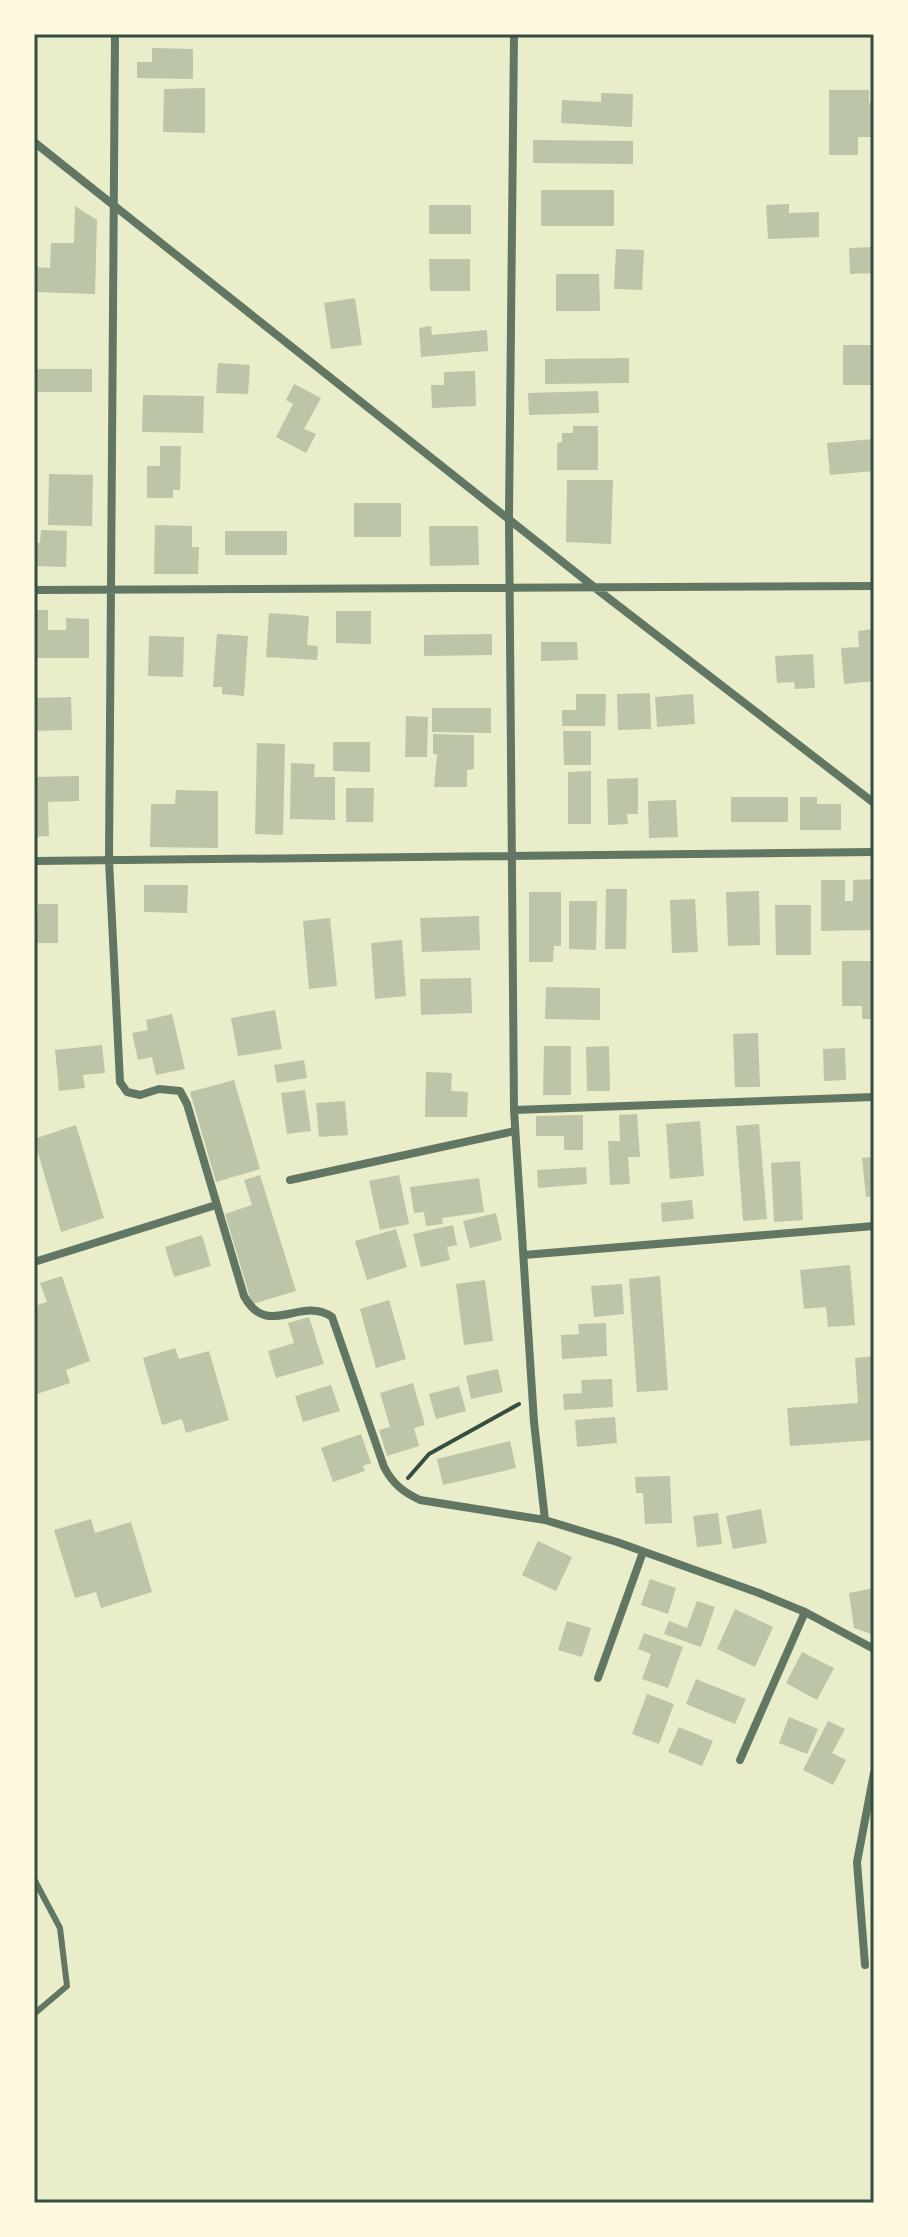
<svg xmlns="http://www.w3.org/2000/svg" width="908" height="2237" font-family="'Sofia Sans Condensed',sans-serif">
  <rect width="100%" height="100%" fill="#e9edc9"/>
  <path fill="#bcc5a7" d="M152 48 193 49V79L137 78V62H152Z
    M205 88V133L163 132 164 89Z
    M829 90H869V103H874V137H858V155H829Z
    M601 93 633 94 632 127 561 123 562 100 601 102Z
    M533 140 633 141V164L533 163Z
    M541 190H614V226H541Z
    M789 204V213L819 212V237L768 239 766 205Z
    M429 205H471V234H429Z
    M75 206 97 220 95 294 34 292V267L50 268 51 243H74Z
    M874 247V273L850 274 849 248Z
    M616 249 644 250 642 290 614 289Z
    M429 259H470V291H430Z
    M556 274H599L600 311H556Z
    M355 298 362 345 331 349 324 303Z
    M431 326 432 335 487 330 488 351 421 357 419 328Z
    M843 345H872L874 385H843Z
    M629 358V383L545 384V359Z
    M218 363 250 365 248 394 216 393Z
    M34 369H92V392H34Z
    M475 371 476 406 432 408 431 385H444V372Z
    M294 384 321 398 304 429 316 434 306 453 276 437 293 404 286 400Z
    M598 391 599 413 529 415 528 393Z
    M143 395 204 396 203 433 142 432Z
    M573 426H598V470H557V443L562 442V433H573Z
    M873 439 874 471 830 475 827 443Z
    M160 446H181L180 490H173V498H147V466H160Z
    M49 474 93 475 92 526 48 525Z
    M567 480H613L611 544 566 542Z
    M354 503H401V537H354Z
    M155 525 192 526V547H199L198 574H154Z
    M429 526H478L479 565 430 566Z
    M41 530 67 531 66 567 34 566V543H40Z
    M225 531H287V555H225Z
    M34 610H48V630H66V618L89 619V658H34Z
    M336 611H371V644L336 643Z
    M269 613 309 616 307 645 318 646 317 660 266 657Z
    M874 629V681L844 684 841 648 859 647 858 631Z
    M217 634 248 636 244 696 222 694V687H213Z
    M492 634V655L424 656V635Z
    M149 636 184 637 183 677 148 676Z
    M541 642H577L578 660 541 661Z
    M813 654 815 688 795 689 794 682 777 683 775 656Z
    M650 693 651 729 618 730 617 694Z
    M576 694H606L605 726H562V710H576Z
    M693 694 695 724 657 727 655 697Z
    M71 697 72 730 34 731V698Z
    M432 708H491V733L432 732Z
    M406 716 428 717 427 757H405Z
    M563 731H591V765H564Z
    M433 734 474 735V769L467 770V787H434L437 754H433Z
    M333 742H370V772L333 771Z
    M257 743 285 744 283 835 255 834Z
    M291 763 315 764 314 777H335V820L290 819Z
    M591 771V824H568V772Z
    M79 776V801L48 802 49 836 34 837V777Z
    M638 778V814H627L628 824 608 825 607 779Z
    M346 788H374L373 822H346Z
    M176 790 218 791V848L150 847 151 804H175Z
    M731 797H788V822H731Z
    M800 797H817V804H841V830H800Z
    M676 800 678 837 649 838 648 801Z
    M874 879V930L821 931V880H845V901H853V880Z
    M144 885H188L187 913 144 912Z
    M606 889H627L626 949H605Z
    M759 891 760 945 728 946 726 892Z
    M529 892H561V946H554L553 962H529Z
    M695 899 698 952 672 953 670 900Z
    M569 901H597L596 950 569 949Z
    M38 904H58V943H34V913H38Z
    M775 905H811V955H776Z
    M479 916 480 950 422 952 420 918Z
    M330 918 337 986 309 989 303 921Z
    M402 940 406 996 375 999 371 943Z
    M842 961H874V1019H862V1006H842Z
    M471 978 472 1013 421 1015 420 979Z
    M546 987 600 988V1020L545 1019Z
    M275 1010 282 1049 238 1056 231 1018Z
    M172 1014 185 1069 156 1075 152 1057 138 1060 132 1033 148 1030 146 1020Z
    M758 1033 760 1087H735L733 1034Z
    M102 1045 105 1073 83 1075 85 1088 59 1091 55 1050Z
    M544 1046H571V1095H543Z
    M609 1046 610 1091H587L586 1047Z
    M845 1048 846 1080 824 1081 823 1049Z
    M304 1060 307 1078 277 1083 274 1065Z
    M426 1072 452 1073 451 1091 468 1092 467 1117H425Z
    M234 1080 260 1169 216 1182 190 1092Z
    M305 1090 311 1131 287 1134 281 1093Z
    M345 1101 348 1135 319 1137 316 1103Z
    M637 1114 640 1157H628L630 1184 610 1185 608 1141H620L619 1115Z
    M583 1115V1150H564V1136H536V1116Z
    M700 1121 704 1176 670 1179 666 1124Z
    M759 1124 767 1219 743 1221 736 1126Z
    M76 1125 104 1218 61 1232 34 1139Z
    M874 1157V1196L866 1197 862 1158Z
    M800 1161 803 1220 774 1222 771 1163Z
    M586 1167 587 1184 538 1188 537 1170Z
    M260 1175 296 1291 252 1304 225 1214 252 1205 244 1180Z
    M399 1175 409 1224 380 1230 369 1181Z
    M479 1178 484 1212 442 1218 443 1224 426 1226 424 1212 414 1213 410 1187Z
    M692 1200 694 1219 662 1222 661 1203Z
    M496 1213 502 1240 470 1248 463 1221Z
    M453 1225 457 1245 447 1247 450 1260 421 1267 413 1234Z
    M396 1229 407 1267 367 1280 355 1241Z
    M202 1235 211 1266 174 1277 165 1247Z
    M850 1265 855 1325 828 1327 826 1307 804 1309 800 1270Z
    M62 1276 90 1361 66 1370 70 1383 34 1395V1306L47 1302 40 1283Z
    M660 1276 668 1390 637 1392 629 1279Z
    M485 1280 493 1341 464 1345 456 1284Z
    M622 1284 624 1314 594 1317 591 1286Z
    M389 1300 406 1359 376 1368 360 1309Z
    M309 1317 324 1364 276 1378 268 1351 294 1343 288 1323Z
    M606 1323 607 1356 562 1359 561 1335 579 1334 578 1324Z
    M175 1348 179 1359 209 1351 229 1420 186 1433 182 1419 162 1425 143 1358Z
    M874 1356V1440L790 1446 787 1408 858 1403 855 1358Z
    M498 1369 503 1392 471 1399 466 1376Z
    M612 1379 613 1407 564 1410 563 1394 582 1393 581 1380Z
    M413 1383 425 1425 414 1428 419 1446 387 1456 379 1430 390 1427 380 1393Z
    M331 1385 340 1411 303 1422 295 1396Z
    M459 1386 466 1411 436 1419 429 1394Z
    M615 1417 617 1443 577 1447 575 1420Z
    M361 1434 371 1463 363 1466 365 1471 333 1482 321 1448Z
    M510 1441 516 1468 443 1485 437 1459Z
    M670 1476 672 1523 645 1524 643 1493H636L635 1477Z
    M761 1509 767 1543 733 1549 726 1516Z
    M718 1513 722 1544 697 1547 693 1516Z
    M91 1519 95 1533 131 1522 152 1592 101 1608 96 1592 75 1598 54 1530Z
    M538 1541 572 1557 556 1591 522 1575Z
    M650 1579 676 1588 668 1614 641 1605Z
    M874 1588V1635L854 1628 849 1593Z
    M697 1601 715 1607 701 1647 664 1634 669 1621 687 1628Z
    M735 1609 773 1627 755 1667 717 1649Z
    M567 1621 591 1628 582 1657 558 1650Z
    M644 1633 683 1647 668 1688 642 1679 651 1654 638 1649Z
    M802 1652 834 1668 817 1700 786 1683Z
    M696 1679 746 1699 735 1724 686 1704Z
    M647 1694 674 1704 659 1744 632 1734Z
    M789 1717 818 1729 807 1754 779 1743Z
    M828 1721 845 1729 832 1753 846 1760 833 1785 803 1770Z
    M679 1727 713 1741 702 1766 668 1752Z"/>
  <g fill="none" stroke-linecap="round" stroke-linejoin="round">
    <path stroke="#344e41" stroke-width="4" d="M408 1478 429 1454 519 1404"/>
    <path stroke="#617663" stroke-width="6" d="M34 1879 60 1928 67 1986 34 2014"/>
    <path stroke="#617663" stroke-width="8" d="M115 34 109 860 120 1082 127 1092 140 1095 159 1089 180 1091 187 1104 244 1296C268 1340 300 1295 332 1317L384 1467C393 1484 403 1492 420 1500L545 1520 617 1542 759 1593 805 1612 874 1649
      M514 34 509 518 514 1110 534 1422 545 1520
      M34 142 594 587 874 803
      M34 590 874 586
      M34 861 874 852
      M514 1110 874 1097
      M290 1180 515 1131
      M524 1255 874 1226
      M34 1262 216 1205
      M598 1678 643 1552
      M740 1760 805 1612
      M865 1965 857 1862 874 1773"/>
  </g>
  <rect width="908" height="2237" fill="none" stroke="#fefae0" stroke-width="72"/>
  <rect x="36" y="36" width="836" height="2165" fill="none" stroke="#344e41" stroke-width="3"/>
</svg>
